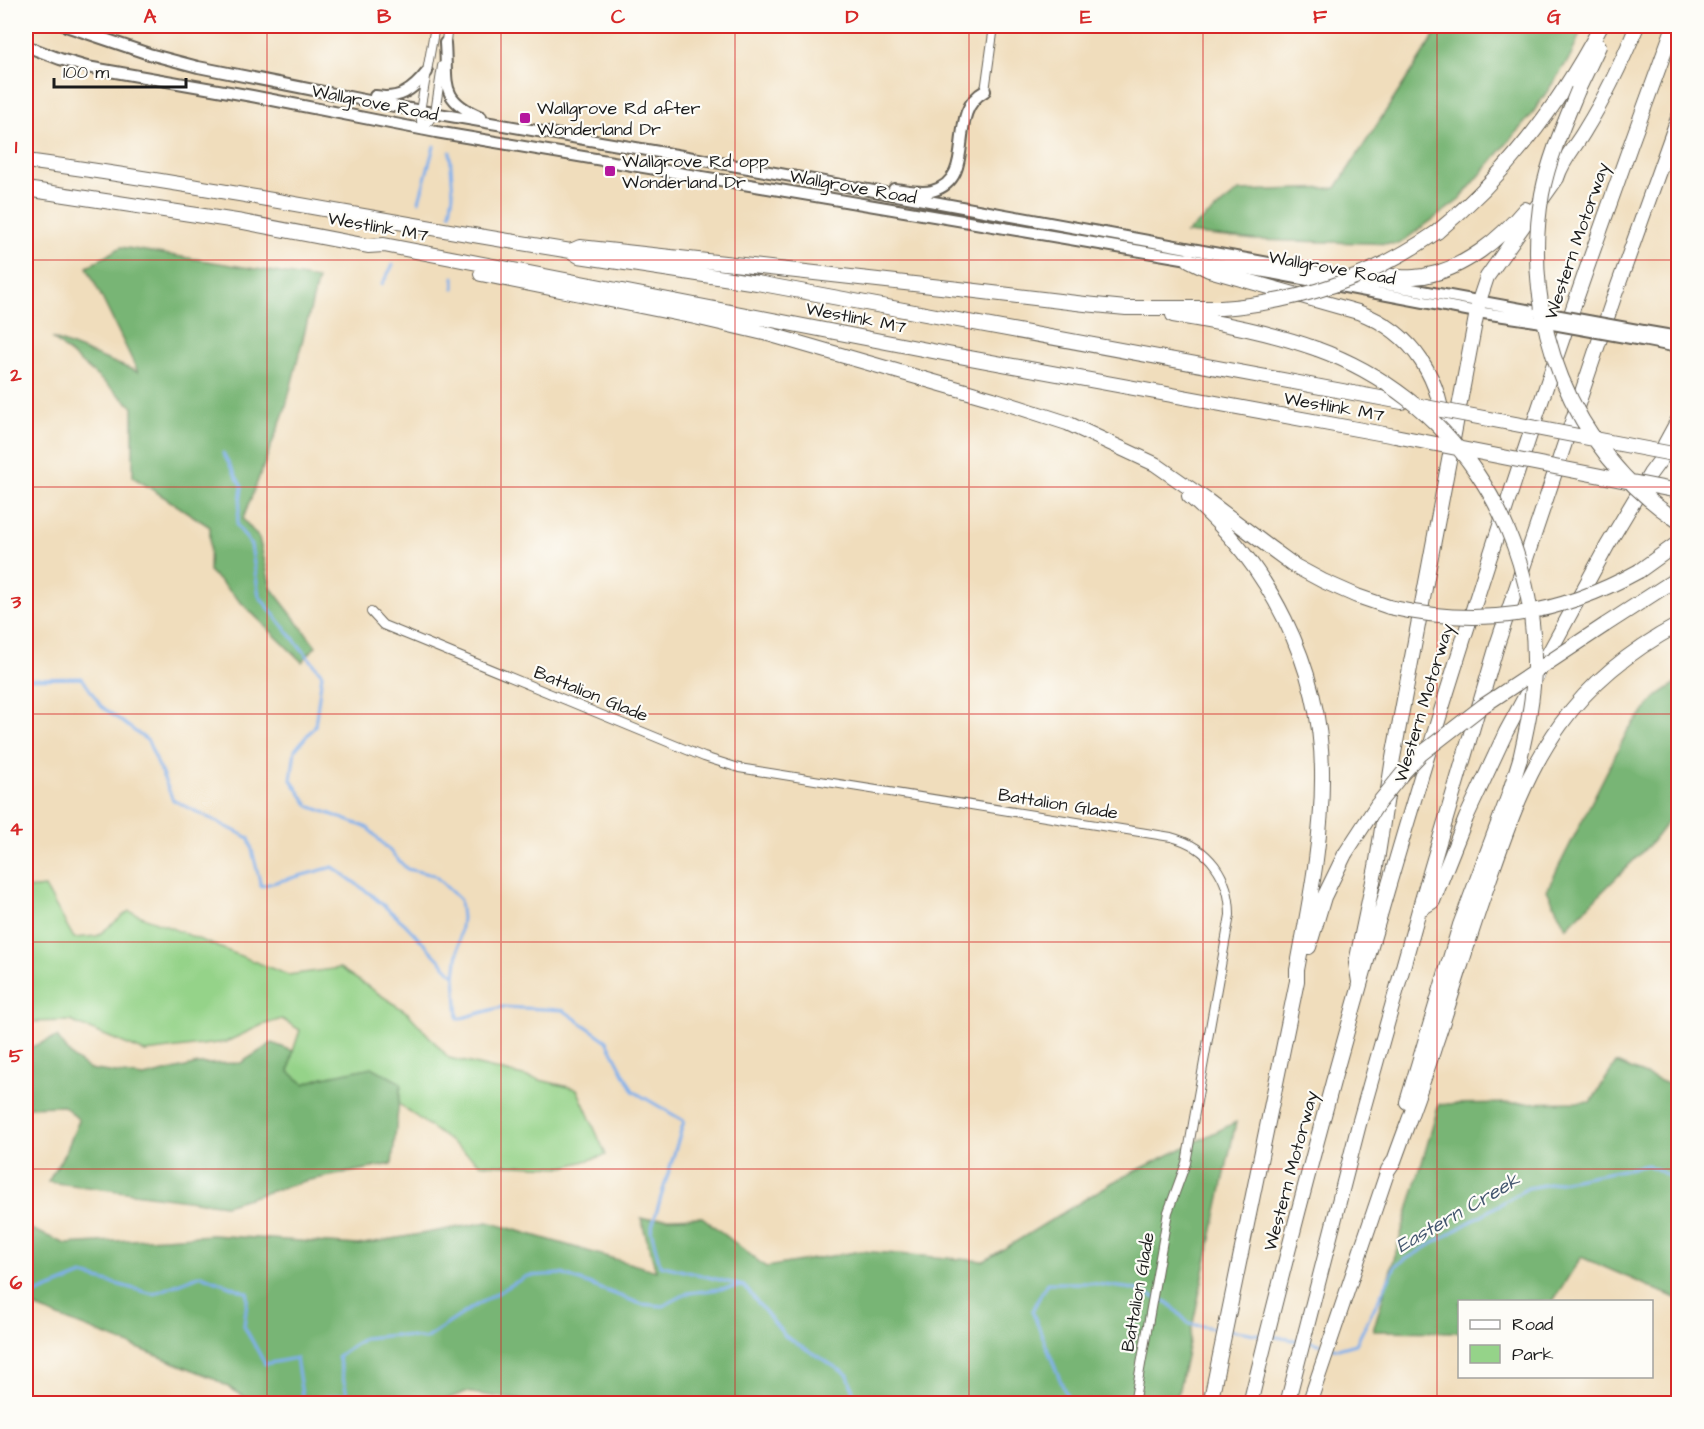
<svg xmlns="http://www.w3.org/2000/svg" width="1704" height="1429" font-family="'Architects Daughter',sans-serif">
  <rect width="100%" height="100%" fill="#fdfcf7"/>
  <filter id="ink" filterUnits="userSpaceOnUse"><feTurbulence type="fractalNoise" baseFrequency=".0167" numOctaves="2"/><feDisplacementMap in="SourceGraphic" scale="12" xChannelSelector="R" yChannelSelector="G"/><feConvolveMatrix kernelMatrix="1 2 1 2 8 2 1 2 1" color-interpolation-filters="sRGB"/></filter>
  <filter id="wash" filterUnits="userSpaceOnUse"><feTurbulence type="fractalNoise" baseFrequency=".008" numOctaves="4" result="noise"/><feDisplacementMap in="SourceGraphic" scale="24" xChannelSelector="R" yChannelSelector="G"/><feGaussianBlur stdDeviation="1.35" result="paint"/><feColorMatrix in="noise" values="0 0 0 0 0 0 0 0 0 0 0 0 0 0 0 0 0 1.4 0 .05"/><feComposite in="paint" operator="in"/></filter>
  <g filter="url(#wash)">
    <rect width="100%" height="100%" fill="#f0ddbc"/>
    <path fill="#95d389" stroke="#587852" stroke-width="1.5" d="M45 887 74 938 97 936 129 911 288 975 340 968 408 1013 449 1058 577 1089 606 1155 564 1167 481 1164 399 1104 401 1083 324 1077 304 1084 289 1072 293 1051 300 1030 282 1019 262 1025 226 1042 145 1052 70 1021 26 1022V889Z"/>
    <path fill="#78b575" stroke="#4a6848" stroke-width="1.5" d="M1439 26H1583L1571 56 1532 114 1458 201 1399 244 1255 240 1186 233 1239 191 1336 188 1430 43Z
      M121 247 318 279 285 410 243 519 259 538 271 588 316 646 302 662 209 571 210 527 133 477V407L52 338 138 372 87 267Z
      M1678 682V808L1653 841 1566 928 1547 890 1628 730 1658 695Z
      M57 1037 73 1058 89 1069 144 1077 198 1064 241 1063 272 1043 293 1051 289 1072 304 1084 324 1077 372 1067 401 1083 392 1164 305 1181 225 1205 48 1182 67 1149 79 1120 64 1106 26 1107V1049Z
      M1616 1063 1678 1088V1299L1581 1257 1553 1301 1460 1302 1459 1332 1373 1331 1439 1104 1591 1102Z
      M1236 1122 1176 1403 545 1404 465 1392 437 1403H255L211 1377 26 1304V1227L66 1244 212 1235 358 1245 488 1222 656 1271 641 1219 702 1217 766 1267 861 1251 984 1261 1113 1182Z"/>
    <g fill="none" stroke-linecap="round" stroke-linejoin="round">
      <path stroke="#80b0eb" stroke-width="3" d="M419 201 434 146
        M450 213 453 194 450 152
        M382 284 393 265
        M454 289V277
        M223 453 242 487 237 525 251 545 259 596 322 674 315 726 295 750 291 780 309 806 368 828 407 869 434 875 460 900 462 918 455 976
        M26 679 82 678 101 706 148 741 173 800 249 838 261 886 333 867 369 893 404 923 455 976 458 1019 502 1007 563 1010 607 1041 633 1091 684 1121 651 1230 660 1265 744 1286
        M26 1296 28 1297 83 1275 153 1294 201 1275 248 1293 244 1326 265 1364 296 1358 303 1401 347 1394 338 1356 364 1338 395 1335 425 1339 473 1307 527 1276 562 1274 641 1304 663 1306 688 1293 744 1286 785 1336 848 1375 857 1404
        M1230 1330 1262 1335
        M1271 1336 1300 1341
        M1307 1341 1324 1345
        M1333 1348 1338 1349 1356 1344 1396 1265 1528 1188 1648 1165 1678 1181
        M1062 1404 1068 1399 1032 1311 1047 1283H1089L1134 1289 1169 1303 1189 1324 1220 1329"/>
    </g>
  </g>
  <g filter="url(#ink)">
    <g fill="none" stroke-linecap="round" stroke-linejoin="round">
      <g stroke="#666054" stroke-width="10">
        <path id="street" d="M445 48 448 26
          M985 91 994 26
          M422 130 435 113 442 66
          M422 130 420 111 435 26
          M371 612 383 625 415 638 704 757 739 768 1171 837C1209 847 1230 877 1230 915L1186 1163 1168 1212 1134 1404"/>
      </g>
      <g stroke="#666054" stroke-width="14">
        <path id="secondary" d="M66 26 149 54 198 67 404 108 682 156 1538 312
          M445 43C448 83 438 99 481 117
          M26 46 60 59 87 67 252 96 436 132 1271 273 1477 312 1536 321
          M375 96C399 100 412 91 427 72
          M894 189C905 190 921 194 932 191 980 178 944 113 985 91
          M1643 331 1678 337
          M1642 340 1678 347"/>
      </g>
      <g stroke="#666054" stroke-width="16">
        <path id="highway" d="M1578 90 1599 46
          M26 161C208 185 389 223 571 251L579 256 757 283 1402 402
          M26 189 243 222 368 246 384 245 948 354 1395 436
          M1437 232C1505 176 1560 104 1601 26
          M571 251 580 247 959 289 1085 304 1126 308H1221
          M1189 260 1209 270 1358 312C1415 333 1442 380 1445 439
          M481 274 695 317 768 334 993 399 1067 423 1155 464 1208 501 1269 547 1295 566 1323 581 1357 596 1389 607
          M1374 282C1377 280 1382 277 1386 276 1391 275 1396 277 1400 277 1408 278 1416 277 1424 276 1464 269 1500 239 1525 209
          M1173 315C1222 323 1270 332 1317 349
          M1665 444 1678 420
          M1189 496C1268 563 1321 666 1322 771 1323 838 1309 905 1297 970V981L1210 1404
          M1639 571 1678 543
          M1605 625 1678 578
          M1419 910 1433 901 1466 818 1506 732 1607 546 1650 474 1678 436
          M1309 947 1324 897 1345 854
          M1359 982 1356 963 1376 867 1393 758 1479 301 1487 277 1557 178C1562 160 1576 146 1585 130 1606 96 1622 62 1637 26
          M1407 1102 1460 925 1508 797 1520 759
          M1250 1404C1363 936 1507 477 1674 26
          M1287 1404 1359 1124 1419 910 1498 642 1614 297 1678 118
          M1309 1404 1388 1170 1394 1161C1408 1122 1423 1084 1435 1045 1452 996 1466 947 1483 898 1504 838 1523 776 1561 724 1591 682 1633 649 1678 625"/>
      </g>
      <use href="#street" stroke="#fff" stroke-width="8"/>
      <use href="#secondary" stroke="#fff" stroke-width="10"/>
      <use href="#highway" stroke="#fff" stroke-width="14"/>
      <g stroke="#666054" stroke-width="14" stroke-linecap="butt">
        <path id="secondary-bridge" d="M1538 312 1643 331
          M1536 321 1642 340"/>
      </g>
      <g stroke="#666054" stroke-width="16" stroke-linecap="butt">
        <path id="highway-bridge" d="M1578 90C1564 124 1549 158 1542 194 1520 319 1571 451 1678 521
          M1221 308C1302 302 1370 278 1437 232
          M1317 349C1450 397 1536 524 1534 665 1534 697 1527 728 1520 759
          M1415 405 1678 455
          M1395 436 1678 491
          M1389 607C1480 628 1558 616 1639 571
          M1345 854 1377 805 1403 773 1421 754 1483 706 1605 625"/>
      </g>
      <use href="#secondary-bridge" stroke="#fff" stroke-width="10"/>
      <use href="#highway-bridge" stroke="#fff" stroke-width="14"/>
    </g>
  </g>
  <path fill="none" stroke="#d62828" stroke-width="1.5" stroke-opacity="0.55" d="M267 26V1404M501 26V1404M735 26V1404M969 26V1404M1203 26V1404M1437 26V1404M26 260H1678M26 487H1678M26 714H1678M26 942H1678M26 1169H1678"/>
  <g fill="#b5179e" stroke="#fdfcf7" stroke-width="2">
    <rect x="519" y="112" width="12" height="12" rx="3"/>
    <rect x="604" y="165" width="12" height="12" rx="3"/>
  </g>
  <g text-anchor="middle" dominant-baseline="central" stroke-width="4.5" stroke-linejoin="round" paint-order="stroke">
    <g font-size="18" fill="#1c1c1c" stroke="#fdfcf7">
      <text transform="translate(375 103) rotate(11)">Wallgrove Road</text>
      <text transform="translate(853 187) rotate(10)">Wallgrove Road</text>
      <text transform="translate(378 227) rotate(10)">Westlink M7</text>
      <text transform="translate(1577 241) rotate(-71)">Western Motorway</text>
      <text transform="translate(1332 268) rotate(10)">Wallgrove Road</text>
      <text transform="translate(856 318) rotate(11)">Westlink M7</text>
      <text transform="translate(1334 407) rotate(10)">Westlink M7</text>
      <text transform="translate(591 694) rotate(22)">Battalion Glade</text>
      <text transform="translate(1424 703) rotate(-73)">Western Motorway</text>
      <text transform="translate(1058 804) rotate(9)">Battalion Glade</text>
      <text transform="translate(1291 1171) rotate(-75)">Western Motorway</text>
      <text transform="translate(1138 1292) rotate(-80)">Battalion Glade</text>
    </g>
    <g font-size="18" fill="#1c1c1c" stroke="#fdfcf7" text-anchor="start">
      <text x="537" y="108">Wallgrove Rd after<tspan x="537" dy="21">Wonderland Dr</tspan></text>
      <text x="622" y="161">Wallgrove Rd opp<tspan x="622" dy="21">Wonderland Dr</tspan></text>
    </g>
    <g font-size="20" font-style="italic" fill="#44576f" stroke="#fdfcf7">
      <text transform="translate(1458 1213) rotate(-30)">Eastern Creek</text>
    </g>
  </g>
  <rect width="1704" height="1429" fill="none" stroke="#fdfcf7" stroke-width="66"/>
  <rect x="1458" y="1300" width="195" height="78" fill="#fdfcf7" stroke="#a3a29f" stroke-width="1.5"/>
  <rect x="1470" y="1320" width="30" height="9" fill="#ffffff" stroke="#a3a29f" stroke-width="1.5"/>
  <text x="1512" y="1330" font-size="18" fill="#1c1c1c">Road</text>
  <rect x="1470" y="1345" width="30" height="18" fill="#95d389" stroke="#a3a29f" stroke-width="1.5"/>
  <text x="1512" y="1360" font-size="18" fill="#1c1c1c">Park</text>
  <path d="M54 78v9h132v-9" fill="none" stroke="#1c1c1c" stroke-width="3"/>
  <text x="63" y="78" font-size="18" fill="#1c1c1c" stroke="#fdfcf7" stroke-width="4.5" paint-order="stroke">100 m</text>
  <rect x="33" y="33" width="1638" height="1363" fill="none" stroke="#d62828" stroke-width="2"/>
  <g font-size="20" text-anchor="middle" font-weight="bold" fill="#d62828">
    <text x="150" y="23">A</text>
    <text x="384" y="23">B</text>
    <text x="618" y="23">C</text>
    <text x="852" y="23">D</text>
    <text x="1086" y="23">E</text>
    <text x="1320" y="23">F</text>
    <text x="1554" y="23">G</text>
    <text x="16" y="153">1</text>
    <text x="16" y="381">2</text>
    <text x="16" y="608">3</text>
    <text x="16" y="835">4</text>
    <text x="16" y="1062">5</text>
    <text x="16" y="1289">6</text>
  </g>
</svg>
